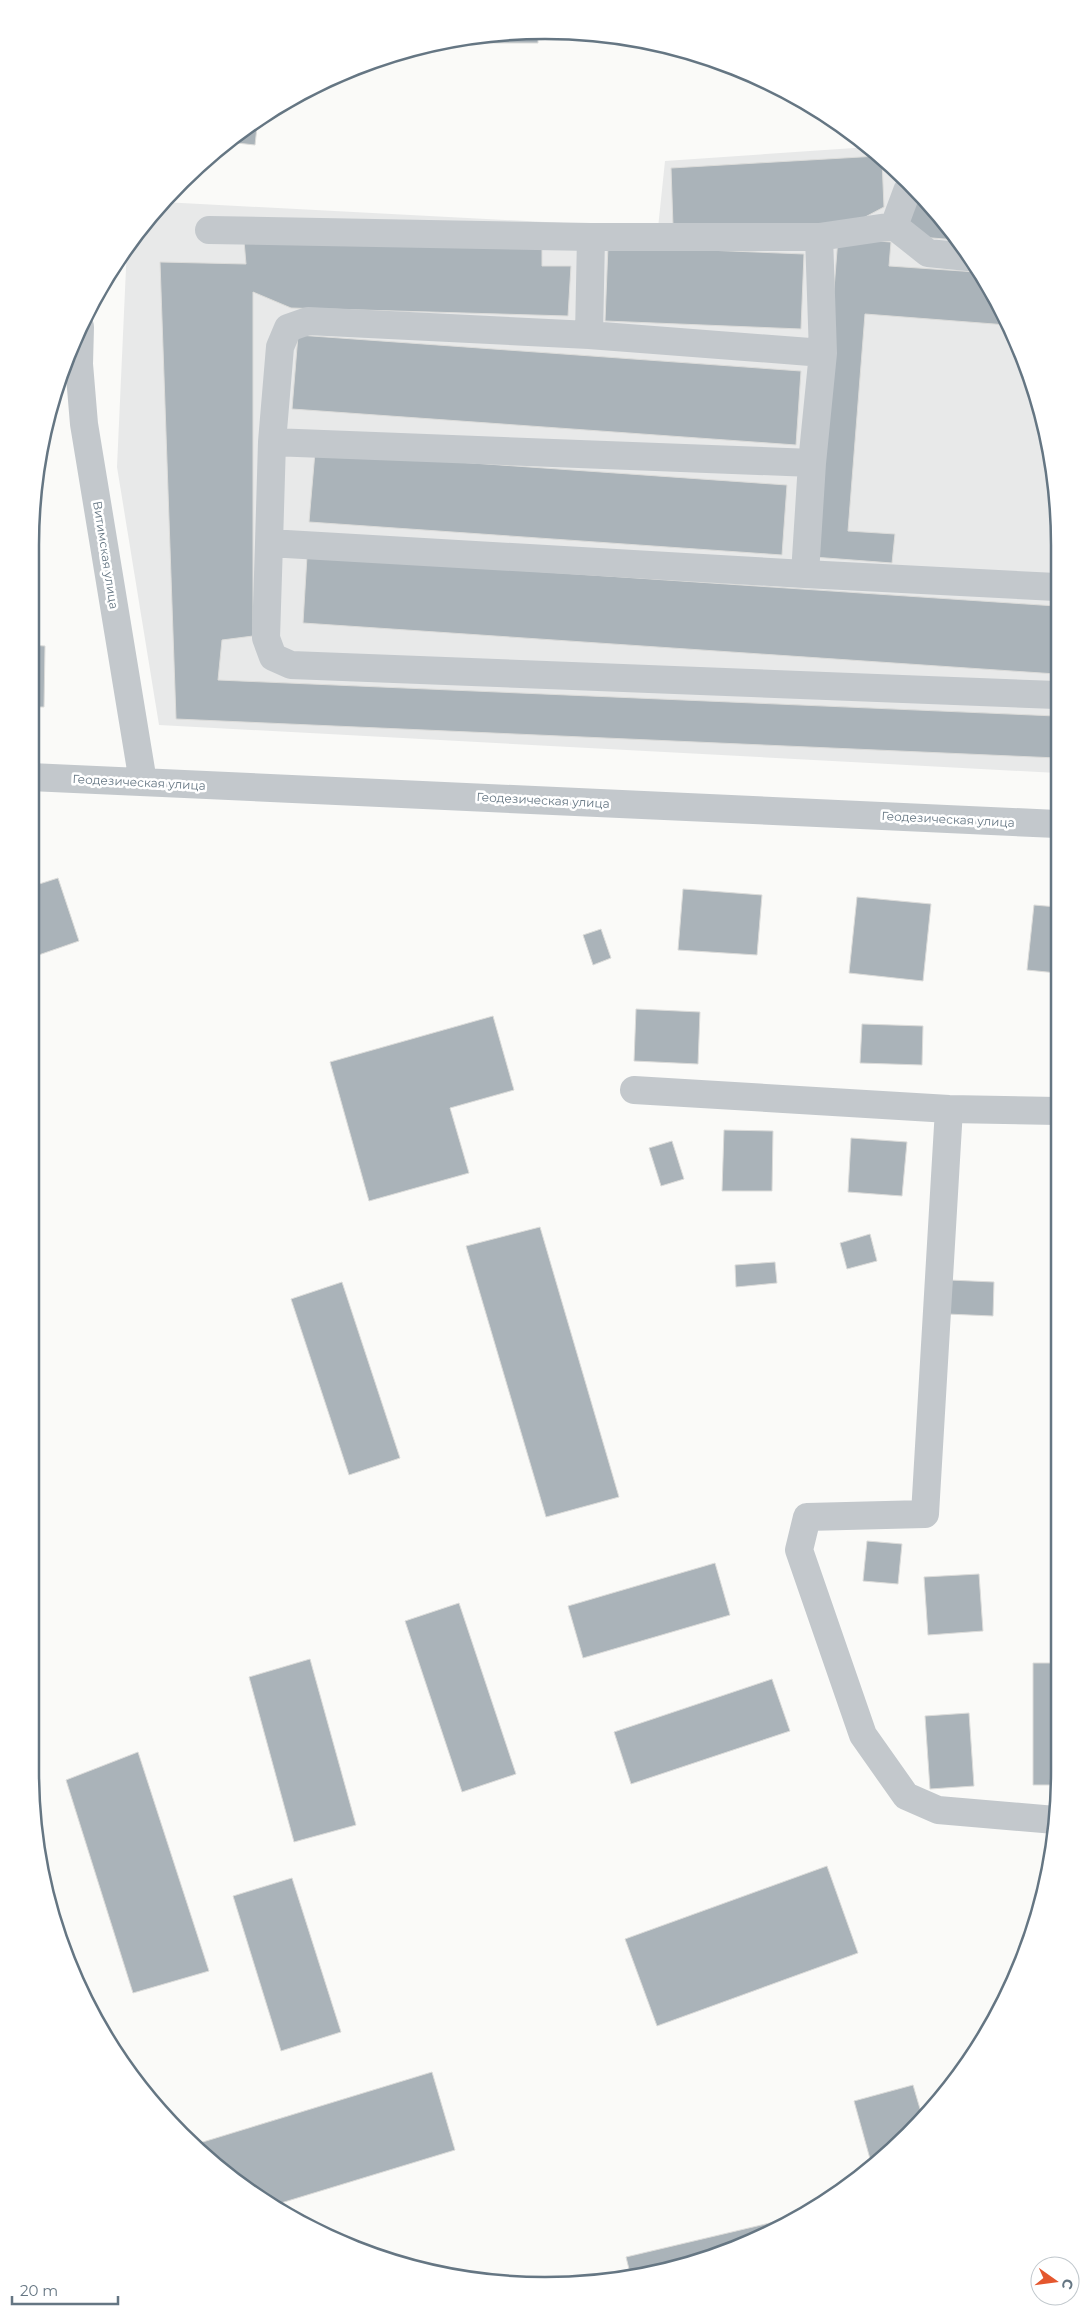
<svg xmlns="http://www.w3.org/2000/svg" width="1090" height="2316" font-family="Montserrat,sans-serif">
  <rect width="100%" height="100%" fill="#fafaf8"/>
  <path fill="#e8e9e9" d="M869 147 954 232 1021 348 1056 477 1057 773 159 725 117 467 127 246 163 202 658 228 665 161Z"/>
  <path fill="#aab3b9" stroke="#dcdcda" d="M538 31V43H483V36Z
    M258 118 255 145 228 142Z
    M878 156 882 160 884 207 852 224 673 226 671 168Z
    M909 199 922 200 954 232 958 240 906 236Z
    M838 238 891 242 889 266 977 272 1007 325 865 314 848 531 895 534 892 563 813 557Z
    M244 241 542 247V266H571L568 316 291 308 253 292V636L222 640 218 680 1056 716 1057 758 176 719 160 262 246 264Z
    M608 246 804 254 801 329 605 321Z
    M298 335 801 371 796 445 292 409Z
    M315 452 787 485 782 555 309 522Z
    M307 556 1056 606V674L303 623Z
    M30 645 45 646 44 707H30Z
    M58 878 79 941 30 958V887Z
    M683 889 762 895 757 955 678 950Z
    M857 897 931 904 923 981 849 973Z
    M1034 905 1057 907V973L1027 970Z
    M601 929 611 958 593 965 583 935Z
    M636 1009 700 1012 698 1064 634 1061Z
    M493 1016 514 1090 450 1108 469 1173 369 1201 330 1062Z
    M862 1024 923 1026 922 1065 860 1063Z
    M724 1130 773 1131 772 1191H722Z
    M851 1138 907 1142 902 1196 848 1192Z
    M672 1141 684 1179 661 1186 649 1148Z
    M540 1227 619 1497 546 1517 466 1246Z
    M870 1234 877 1261 847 1269 840 1243Z
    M775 1262 777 1283 736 1287 735 1265Z
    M949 1280 994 1282 993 1316 947 1314Z
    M342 1282 400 1458 349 1475 291 1299Z
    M867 1541 902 1544 898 1584 863 1581Z
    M715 1563 730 1615 583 1658 568 1606Z
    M979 1574 983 1631 928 1635 924 1577Z
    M459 1603 516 1774 462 1792 405 1621Z
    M310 1659 356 1825 294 1842 249 1677Z
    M1033 1663H1060L1059 1785H1033Z
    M772 1679 790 1731 631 1784 614 1732Z
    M969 1713 974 1786 930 1789 925 1716Z
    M138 1752 209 1971 133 1993 66 1780Z
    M827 1866 858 1953 657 2026 625 1939Z
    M292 1878 341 2032 281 2051 233 1896Z
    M432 2072 455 2150 271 2206 259 2199 205 2158 193 2145Z
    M913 2085 923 2119 872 2166 854 2101Z
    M791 2218V2221L773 2233 710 2259 631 2277 626 2257Z"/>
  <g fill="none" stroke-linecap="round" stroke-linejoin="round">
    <path stroke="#c3c8cc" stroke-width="28" d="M911 189 907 191 894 226 819 237 823 353 589 335 308 321 288 328 280 347 272 442 812 463 805 574 269 543 266 638 273 657 291 665 1056 695
      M894 226 928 253 968 257
      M209 230 591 237 589 335
      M591 237H819
      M80 327 79 364 84 424 143 782
      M812 463 823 353
      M269 543 272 442
      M805 574 1056 587
      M30 777 1057 824
      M634 1090 949 1109 1058 1111
      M949 1109 925 1514 807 1517 799 1550 863 1735 906 1796 938 1810 1055 1820"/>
  </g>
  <g text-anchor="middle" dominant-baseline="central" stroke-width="5" stroke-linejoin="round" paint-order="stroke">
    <g font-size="12" fill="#657683" stroke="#fff">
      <text transform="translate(106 555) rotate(81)">Витимская улица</text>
      <text transform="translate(139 782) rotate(3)">Геодезическая улица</text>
      <text transform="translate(543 800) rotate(3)">Геодезическая улица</text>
      <text transform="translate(948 819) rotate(3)">Геодезическая улица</text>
    </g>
  </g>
  <path d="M0 0H1090V2316H0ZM545 39H545A506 506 0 0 1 1051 545V1771A506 506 0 0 1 545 2277H545A506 506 0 0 1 39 1771V545A506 506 0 0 1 545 39Z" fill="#fff" fill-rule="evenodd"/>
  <path fill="none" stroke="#657683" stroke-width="2.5" d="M545 39H545A506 506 0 0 1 1051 545V1771A506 506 0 0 1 545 2277H545A506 506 0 0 1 39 1771V545A506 506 0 0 1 545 39Z"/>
  <g transform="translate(1055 2281) rotate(104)"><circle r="24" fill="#ffffff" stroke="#c1c8cd"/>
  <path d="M0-4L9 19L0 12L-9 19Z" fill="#e4572e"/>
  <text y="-8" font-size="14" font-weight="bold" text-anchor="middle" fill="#657683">С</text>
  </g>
  <path d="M12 2296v8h106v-8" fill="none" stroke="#657683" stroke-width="2.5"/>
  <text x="20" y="2296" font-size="15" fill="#657683" stroke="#ffffff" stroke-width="4" paint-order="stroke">20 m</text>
</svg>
